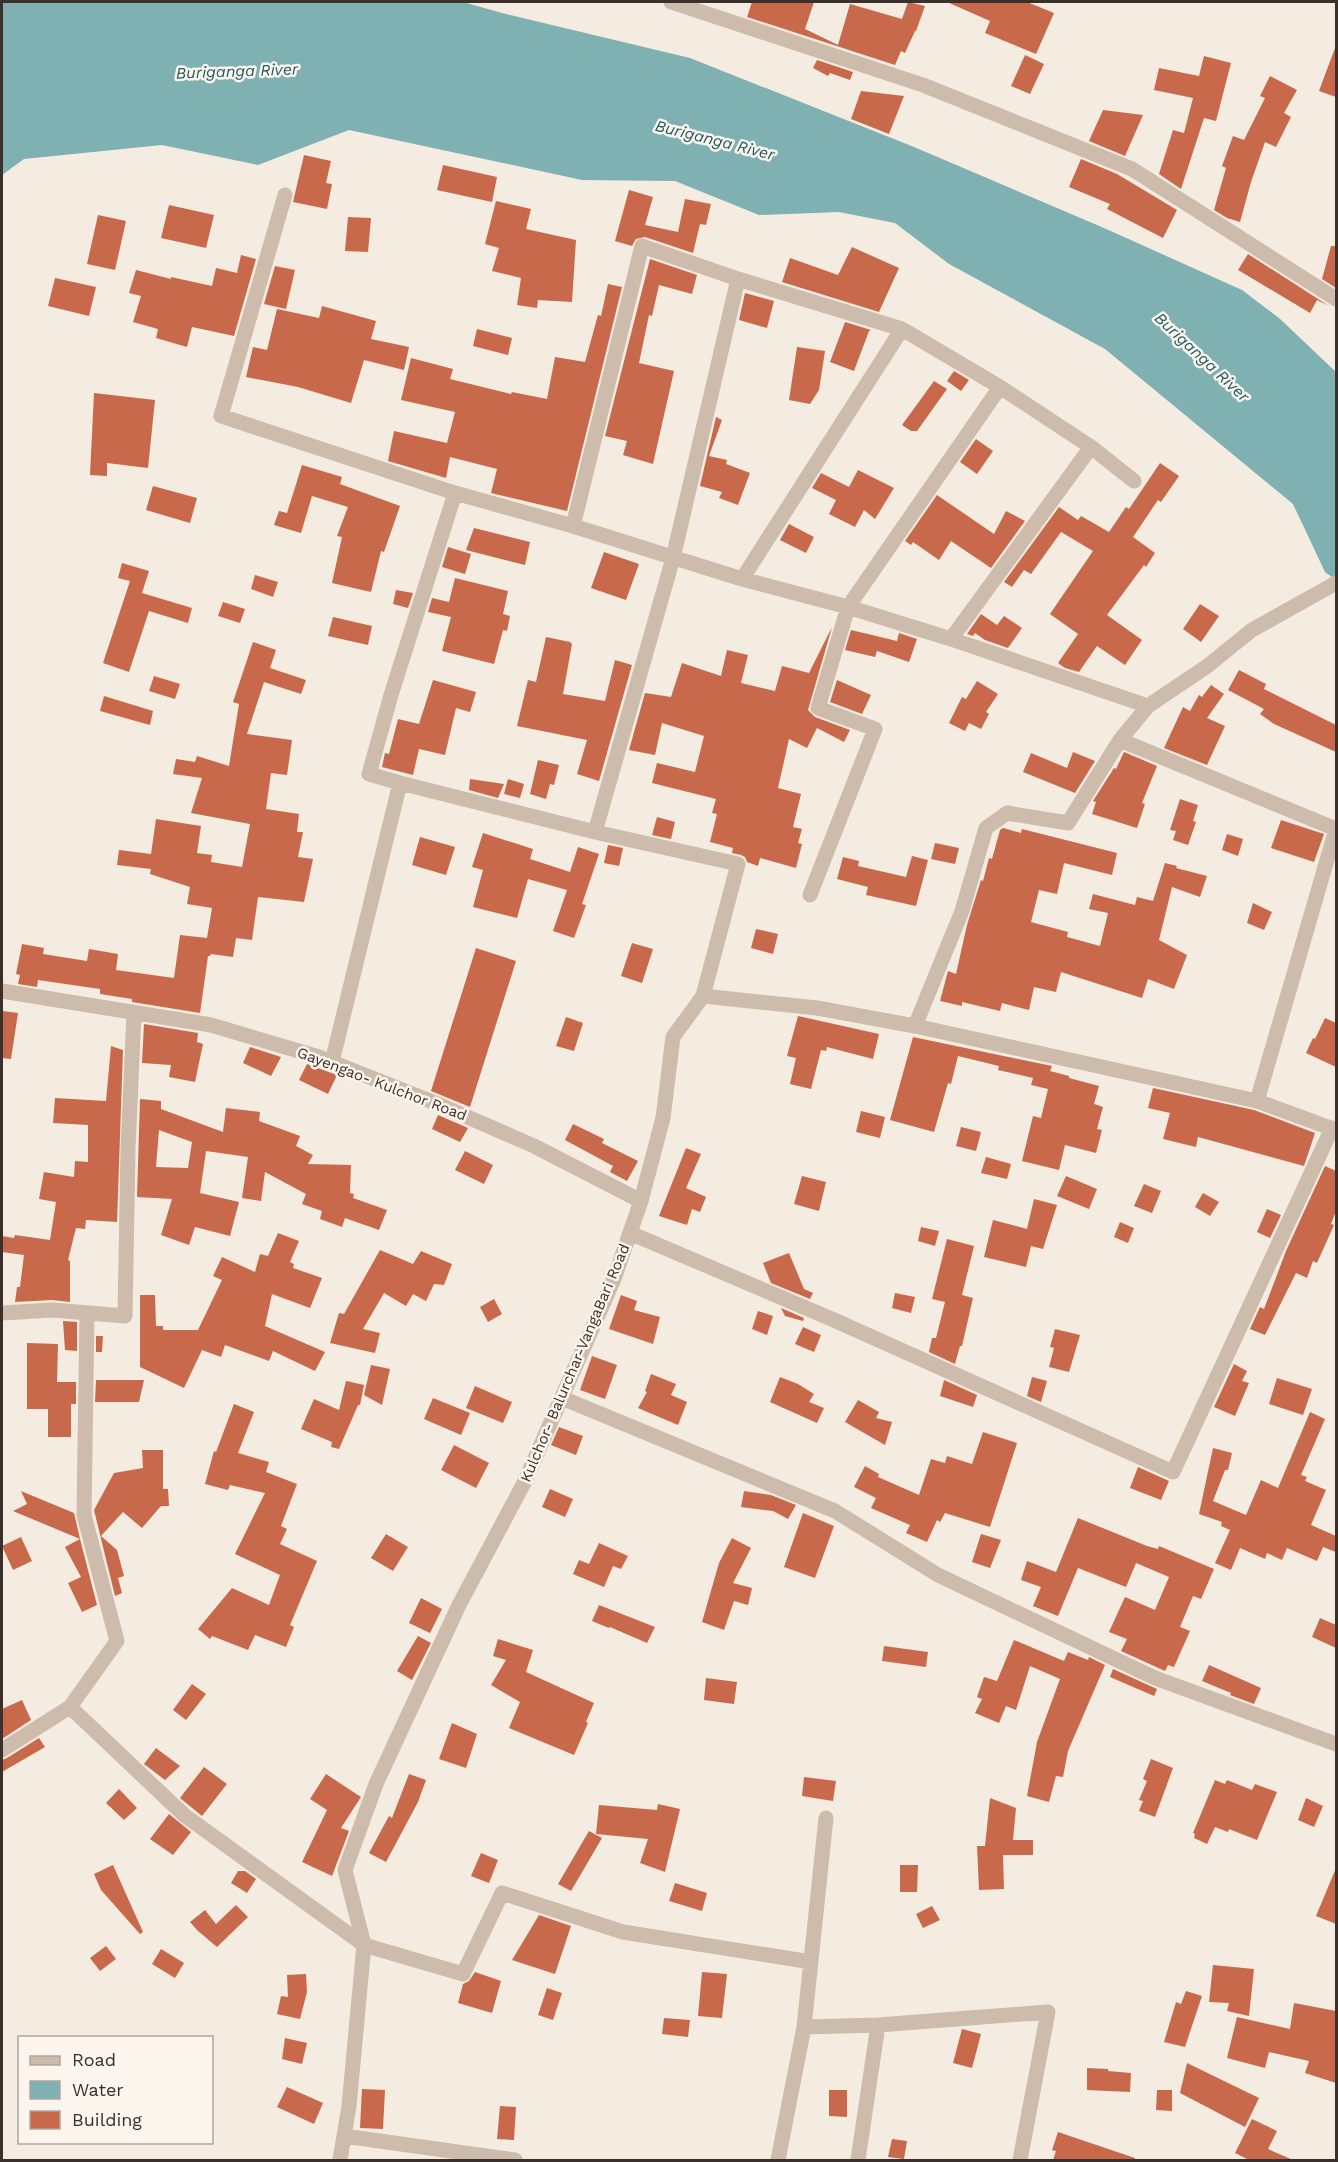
<svg xmlns="http://www.w3.org/2000/svg" width="1338" height="2162" font-family="'Work Sans',sans-serif">
  <rect width="100%" height="100%" fill="#f4ebe1"/>
  <path fill="#7fb0b2" d="M2 2H463L502 13 690 58 914 147 1104 228 1242 290 1279 318 1336 372V580L1325 572 1293 504 1105 349 949 264 895 223 839 212 759 215 675 181 582 180 349 130 258 165 162 145 24 159 2 175Z"/>
  <path fill="#c8694b" fill-rule="evenodd" d="M752 2H814L805 29 838 45 850 4 902 19 908 2 925 6 916 31H915L905 53 901 51 895 65 747 17Z
    M947 2H1027L1054 13 1036 54 985 33 990 21Z
    M1335 48H1336V97L1319 91Z
    M1025 55 1044 64 1030 94 1011 86Z
    M1204 56 1231 63 1216 121 1204 118 1181 189 1159 174 1173 130 1184 133 1193 98 1154 90 1159 68 1199 76Z
    M817 60 853 72 850 80 830 73 828 76 813 68Z
    M1270 76 1297 90 1284 113 1291 117 1276 147 1265 142 1251 182 1240 222 1227 218 1214 210 1226 168 1222 166 1233 136 1244 140 1265 98 1260 96Z
    M861 91 904 96 889 134 851 119Z
    M1103 110 1143 115 1125 156 1089 141Z
    M304 155 331 161 326 183 332 184 327 209 293 202Z
    M1081 159 1117 174 1177 210 1163 238 1107 209 1110 204 1069 187Z
    M443 165 497 177 492 202 437 190Z
    M629 190 653 197 645 225 678 232 685 199 711 204 706 225 700 224 693 253 645 237 636 239 632 246 615 241Z
    M496 201 531 209 526 229 576 240 572 302 538 300 537 308 517 305 521 278 492 271 499 248 485 244Z
    M169 205 214 215 206 248 161 238Z
    M98 215 126 221 115 270 87 264Z
    M348 217 371 218 368 252 345 251Z
    M1331 246H1336V288L1322 279Z
    M852 247 899 268 879 312 782 282 790 258 838 275Z
    M1248 254 1329 306 1317 300 1310 313 1238 270Z
    M241 255 256 259 234 336 192 327 187 347 156 338 158 329 133 322 141 296 129 293 136 270 171 279V277L212 286 216 268 237 273Z
    M650 259 697 275 692 294 659 285 652 316 649 315 639 363 674 371 653 464 623 455 627 441 605 436Z
    M275 266 295 270 286 309 264 304Z
    M55 278 96 287 89 316 48 306Z
    M608 284 622 287 567 511 491 493 497 469 450 457 446 478 388 461 394 431 447 443 455 412 401 400 411 358 453 369 450 379 511 394 512 392 547 399 555 357 585 362 598 315 601 316Z
    M745 293 774 301 767 328 739 320Z
    M322 306 376 321 371 339 409 347 404 370 364 360 351 403 298 387 246 377 253 347 267 350 277 309 319 318Z
    M845 322 871 330 869 331 854 371 830 362Z
    M477 329 512 338 508 355 473 346Z
    M797 347 825 351 819 390 810 404 789 400Z
    M954 371 969 380 961 391 947 381Z
    M934 381 947 389 917 431H911L902 425Z
    M94 393 155 400 148 468 107 463V476L90 475Z
    M716 417 722 420 709 456 727 460 726 464 750 473 738 505 719 498 722 492 700 486Z
    M976 439 993 451 977 474 960 462Z
    M1160 463 1179 476 1161 502 1158 500 1133 537 1155 553 1146 567 1144 565 1107 615 1142 640 1125 665 1097 646 1079 672 1065 668 1058 663 1078 634 1050 614 1093 551 1061 532 1031 574 1024 570 1012 587 1004 582 1059 507 1078 520 1081 516 1109 532 1126 507 1129 509Z
    M302 465 342 477 340 484 400 506 384 552 381 551 371 592 332 583 342 537 337 536 348 507 312 496 301 533 274 525 279 511 287 513Z
    M858 470 894 488 875 519 864 510 855 527 829 514 836 500 812 488 821 473 849 487Z
    M153 486 197 498 190 523 146 510Z
    M937 495 994 534 1006 511 1025 521 991 568 951 541 939 560 913 542 911 545 905 541Z
    M789 524 814 537 806 553 780 540Z
    M474 528 530 542 525 565 466 550Z
    M448 547 471 554 465 574 442 567Z
    M604 552 639 564 626 600 591 588Z
    M122 563 149 571 142 593 192 608 188 623 149 611 129 672 103 663 130 581 118 578Z
    M255 575 278 582 273 597 251 589Z
    M455 578 508 591 503 614 510 616 507 631 503 630 494 664 442 651 451 617 428 612 432 598 449 602Z
    M396 590 413 593 408 608 393 604Z
    M223 602 245 609 240 623 218 616Z
    M1200 604 1219 616 1201 642 1183 629Z
    M981 614 997 625 1004 616 1022 628 1008 648 985 640 975 633 973 636 967 634Z
    M333 617 372 626 368 645 328 636Z
    M832 627 808 710 815 717 850 730 844 742 817 728 807 748 789 739 778 788 801 794 793 827 802 829 798 843 802 844 796 868 760 858 758 866 747 862 745 857 741 855 732 853 733 848 710 842 717 814 712 813 716 799 652 783 657 763 695 772 704 736 662 723 655 755 629 750 645 693 671 697 682 663 721 676 727 650 748 655 741 683 775 691 782 666 809 673Z
    M851 630 897 641 899 633 917 639 909 662 877 651 875 657 845 650Z
    M546 637 570 642 572 644 563 694 605 701 615 660 632 665 599 781 577 774 587 740 517 726 528 680 536 682Z
    M253 642 276 650 270 668 306 680 301 694 264 682 247 734 292 740 287 775 271 773 266 809 299 814 297 832H303L298 857 313 859 304 902 258 897 252 940 236 938 233 957 211 954 210 956H208L200 1013 132 1002V999L100 994V989L38 980 37 987 18 984 20 975 16 974 22 944 44 948 43 954 87 961 89 949 118 954 116 970 174 978 180 935 207 938 212 908 187 904 190 887 150 874 151 869 117 865 119 850 151 854 156 819 201 826 197 853 212 855 211 862 242 867 250 824 191 813 202 778 173 774 176 759 195 762 197 756 229 766 239 704 233 702Z
    M1239 670 1266 684 1264 689 1336 725V752L1274 724 1260 714 1264 709 1228 690Z
    M154 676 180 684 175 699 149 691Z
    M433 680 476 692 470 712 456 708 445 755 419 749 413 775 382 767 385 753 389 754 398 719 419 724Z
    M837 680 871 695 862 714 830 702Z
    M977 681 998 694 986 712 989 714 981 729 969 723 965 731 949 723 962 697 966 699Z
    M1211 685 1224 694 1207 718 1225 726 1207 765 1164 748 1183 707 1190 711 1199 695 1202 697Z
    M104 696 153 711 150 725 100 711Z
    M1073 752 1095 761 1075 793 1023 772 1031 753 1067 768Z
    M1124 752 1157 766 1142 803 1145 804 1137 828 1092 814 1096 802 1093 801 1114 768 1116 769Z
    M538 760 559 765 554 785 550 784 546 799 530 794Z
    M470 779 504 784 498 798 469 790Z
    M508 779 524 784 520 798 504 794Z
    M1180 799 1198 805 1193 821 1196 822 1188 845 1173 840 1176 831 1170 830Z
    M657 817 675 822 671 839 652 835Z
    M1281 820 1324 834 1314 862 1271 848Z
    M1003 828 1021 833 1022 829 1117 853 1112 875 1064 863 1057 894 1039 890 1031 922 1068 932 1067 937 1100 946 1108 913 1089 909 1093 894 1135 905 1137 897 1153 901 1165 863 1177 866 1176 868 1207 876 1200 897 1172 887 1159 940 1187 955 1174 989 1148 979 1142 998 1061 972 1056 992 1034 987 1029 1010 1002 1003 1000 1011 962 1002V1006L940 1001 948 971 956 974 967 925 981 880 983 881 989 858 992 859 1000 830Z
    M483 833 533 849 530 859 570 872 578 847 599 854 582 904 586 905 574 938 553 931 567 890 528 879 517 918 473 907 483 870 472 867Z
    M1227 834 1243 839 1238 856 1222 850Z
    M420 837 455 847 446 875 412 865Z
    M935 843 959 848 955 864 931 859Z
    M608 845 623 848 619 866 604 863Z
    M912 856 928 860 916 906 866 895 868 887 837 879 843 857 859 861 858 866 906 877Z
    M1253 903 1272 912 1264 930 1247 923Z
    M756 929 778 934 773 954 751 948Z
    M632 943 653 949 642 983 621 976Z
    M476 948 516 961 470 1107 431 1091Z
    M2 1011 18 1013 11 1059 2 1058Z
    M798 1016 879 1034 873 1059 827 1047 826 1051 821 1050 811 1089 790 1084 796 1058 787 1056Z
    M566 1017 583 1023 574 1051 556 1046Z
    M1325 1018 1336 1023V1067L1306 1053 1313 1038 1315 1039Z
    M144 1024 198 1033 197 1042 203 1044 195 1082 169 1077 171 1065 142 1063Z
    M913 1037 1052 1066 1050 1071 1069 1076V1078L1099 1086 1094 1104 1103 1107 1097 1129 1102 1130 1096 1153 1065 1145 1059 1170 1022 1161 1033 1116 1041 1118 1048 1089 1031 1085 1033 1078 998 1070 999 1066 958 1056 951 1084 948 1083 934 1132 890 1120Z
    M111 1046 123 1050 117 1222 86 1220 85 1229 76 1228 68 1260 70 1261V1302L52 1300 15 1302 17 1287H20L24 1255 2 1252V1236L14 1238 15 1235 50 1240 56 1202 39 1199 44 1172 74 1177 75 1161 88 1162V1125L53 1123 55 1098 106 1101Z
    M250 1047 281 1057 271 1076 243 1063Z
    M307 1064 337 1075 328 1094 299 1080Z
    M1153 1088 1254 1110 1315 1133 1304 1166 1198 1137 1196 1147 1163 1139 1170 1113 1148 1108Z
    M140 1099 161 1101V1109L223 1132 226 1108 260 1112 259 1121 300 1136 296 1146 313 1155 308 1164 351 1165 350 1193 354 1194 353 1198 387 1210 379 1230 345 1218 342 1227 320 1219 322 1211 302 1204 306 1194 265 1172 261 1201 242 1198 248 1157 206 1151 200 1193 239 1202 230 1236 195 1227 189 1245 161 1235 172 1199 137 1197ZM159 1130 192 1142 188 1168 156 1167Z
    M861 1111 885 1117 880 1138 856 1132Z
    M438 1115 468 1128 460 1142 432 1129Z
    M573 1124 604 1139 602 1143 638 1161 627 1181 610 1172 613 1166 565 1140Z
    M961 1127 981 1132 976 1151 956 1146Z
    M686 1148 701 1154 686 1188 706 1197 700 1212 692 1209 687 1225 659 1216Z
    M465 1151 493 1165 484 1184 455 1170Z
    M986 1157 1011 1164 1007 1179 981 1173Z
    M1325 1166 1336 1171V1211L1331 1224 1334 1225 1317 1263 1313 1261 1307 1278 1296 1273 1265 1335 1250 1329 1260 1307 1264 1309 1286 1251Z
    M802 1176 826 1182 819 1211 794 1204Z
    M1066 1176 1097 1189 1089 1209 1057 1196Z
    M1144 1184 1161 1191 1152 1213 1134 1206Z
    M1203 1193 1219 1202 1210 1216 1195 1207Z
    M1034 1199 1057 1205 1043 1249 1031 1246 1026 1267 984 1257 993 1220 1027 1229Z
    M1267 1209 1281 1215 1270 1238 1257 1232Z
    M1120 1222 1134 1228 1128 1243 1114 1237Z
    M921 1227 939 1231 935 1246 918 1241Z
    M278 1233 299 1241 290 1262 294 1264 293 1268 322 1278 310 1308 272 1294 265 1326 325 1352 315 1371 273 1351 269 1361 225 1345 221 1357 202 1350 184 1388 140 1367V1295H155L156 1326H163V1330H198L222 1280 213 1276 222 1257 255 1272 260 1254 268 1256Z
    M947 1239 974 1246 962 1295 973 1298 962 1346H960L955 1364 929 1352 932 1338H936L945 1302 932 1299Z
    M380 1250 413 1264 421 1251 452 1264 444 1285 434 1284 426 1301 413 1294 406 1306 384 1293 363 1329 380 1333 375 1353 330 1343 339 1313 344 1314Z
    M789 1253 804 1289 813 1293 810 1299 771 1283 763 1263Z
    M895 1293 915 1297 911 1313 892 1308Z
    M621 1295 637 1301 634 1310 660 1317 653 1344 609 1329Z
    M494 1299 502 1314 488 1322 480 1307Z
    M781 1308 804 1318 803 1321 785 1316Z
    M758 1311 773 1316 767 1335 752 1329Z
    M63 1321 77 1322V1351L65 1350Z
    M803 1327 821 1335 814 1352 795 1344Z
    M1055 1329 1080 1335 1069 1372 1049 1367 1054 1348 1050 1347Z
    M96 1336H103L102 1352H96Z
    M27 1343 58 1344 57 1382H76V1404H71V1437H48V1409H27Z
    M592 1356 617 1365 605 1399 580 1390Z
    M1234 1364 1247 1371 1242 1381 1249 1383 1235 1416 1214 1407Z
    M371 1365 390 1369 382 1405 364 1395Z
    M651 1374 676 1384 671 1395 687 1402 678 1425 638 1408 647 1392 645 1391Z
    M780 1377 798 1384 814 1394 809 1402 824 1408 817 1423 770 1402Z
    M1032 1377 1047 1381 1041 1402 1027 1396Z
    M1277 1378 1312 1389 1303 1415 1269 1404Z
    M96 1380H144L139 1402H95Z
    M944 1380 977 1395 973 1407 940 1396Z
    M346 1381 364 1385 360 1405H358L339 1449 331 1447 332 1442 301 1429 314 1399 339 1410Z
    M475 1386 512 1402 503 1423 466 1408Z
    M433 1398 470 1413 461 1435 424 1419Z
    M858 1400 879 1412 876 1418 892 1422 885 1445 845 1422Z
    M234 1404 254 1412 238 1453 269 1462 266 1472 297 1484 281 1526 287 1529 280 1544 317 1561 290 1625 294 1627 286 1647 255 1635 248 1650 212 1636 210 1639 198 1629 232 1588 269 1605 280 1575 235 1554 265 1493 230 1485 228 1490 205 1484 214 1451 216 1452Z
    M1310 1412 1325 1419 1301 1475 1307 1477 1305 1481 1326 1490 1311 1525 1336 1536V1552L1323 1547 1317 1561 1287 1548 1282 1560 1267 1553 1265 1559 1240 1548 1231 1570 1215 1563 1230 1530 1221 1526 1222 1522 1199 1514 1213 1448 1232 1453 1228 1470H1225L1213 1501 1246 1515 1261 1480 1278 1488Z
    M559 1427 583 1436 576 1455 551 1445Z
    M983 1432 1017 1443 990 1527 945 1513 940 1522 937 1520 927 1542 906 1533 910 1525 871 1508 876 1498 854 1487 865 1466 879 1474 878 1477 919 1495 931 1459 945 1463 947 1456 972 1464Z
    M454 1445 489 1463 476 1488 441 1470Z
    M142 1450H163V1489H168L169 1506H161L142 1528 123 1512 101 1536 117 1550 124 1576 118 1578 122 1593 115 1596 94 1510 114 1473 143 1468Z
    M1138 1467 1169 1481 1161 1500 1130 1488Z
    M550 1489 573 1499 565 1517 542 1507Z
    M21 1491 74 1513 80 1539 13 1511 27 1504Z
    M744 1491 771 1495 796 1505 788 1519 773 1511 741 1507Z
    M803 1513 834 1526 815 1578 784 1567Z
    M1078 1518 1147 1546 1158 1549 1159 1546 1214 1569 1201 1599 1193 1596 1180 1627 1190 1631 1174 1667 1168 1665 1165 1671 1121 1651 1127 1639 1109 1632 1125 1597 1155 1610 1169 1577 1136 1563 1126 1587 1078 1568 1058 1616 1033 1606 1041 1587 1021 1580 1027 1561 1056 1572Z
    M386 1534 408 1547 393 1571 371 1558Z
    M981 1534 1001 1540 990 1568 972 1562Z
    M21 1537 32 1561 13 1570 2 1546Z
    M732 1538 751 1548 733 1583 752 1588 748 1605 734 1601 724 1630 702 1622 719 1563Z
    M80 1539 97 1605 82 1612 68 1583 81 1577 65 1547Z
    M599 1543 628 1556 621 1569 613 1566 604 1587 573 1574 579 1560 589 1564Z
    M421 1598 442 1609 430 1633 409 1623Z
    M599 1605 655 1627 647 1643 610 1627 609 1628 592 1621Z
    M1320 1618 1336 1625V1648L1312 1637Z
    M418 1636 431 1643 412 1680 397 1671Z
    M498 1639 533 1650 526 1672 594 1703 586 1722 588 1723 574 1755 509 1728 520 1702 491 1685 506 1660 493 1656Z
    M1014 1640 1064 1661 1068 1652 1088 1660 1089 1657 1105 1665 1068 1751 1063 1777 1056 1776 1049 1802 1027 1796 1037 1742 1060 1679 1030 1666 1016 1710 1006 1706 999 1723 975 1713 982 1699 977 1697 984 1677 997 1681Z
    M884 1646 928 1652 926 1667 882 1661Z
    M1209 1665 1261 1688 1254 1704 1230 1695 1231 1693 1202 1681Z
    M1113 1669 1157 1689 1154 1696 1110 1677Z
    M706 1678 737 1682 734 1704 704 1700Z
    M192 1684 206 1694 186 1720 173 1710Z
    M22 1700 31 1720 2 1739V1709Z
    M452 1723 477 1734 466 1768 439 1759Z
    M39 1738 45 1747 2 1772V1760L7 1758Z
    M156 1748 180 1766 165 1780 144 1764Z
    M1151 1759 1173 1768 1155 1817 1139 1811 1143 1801 1139 1800 1147 1781 1143 1779Z
    M204 1767 227 1784 202 1816 180 1798Z
    M326 1774 361 1797 341 1828 349 1831 332 1876 302 1862 327 1810 310 1799Z
    M409 1774 426 1780 418 1802 386 1862 369 1853 389 1816 392 1818Z
    M804 1777 836 1781 833 1801 802 1796Z
    M1215 1780 1225 1784 1227 1780 1252 1790 1255 1784 1277 1792 1257 1840 1229 1829 1228 1832 1215 1827 1207 1844 1194 1838 1195 1834 1193 1833Z
    M119 1789 137 1808 124 1820 106 1803Z
    M990 1798 1016 1808 1013 1840H1033V1855H1003L1004 1889 979 1890 977 1846H985Z
    M1306 1798 1323 1806 1314 1827 1298 1820Z
    M658 1804 680 1809 665 1872 640 1863 648 1839 596 1834 599 1805 657 1810Z
    M169 1814 191 1832 173 1855 150 1839Z
    M589 1831 602 1838 571 1891 558 1884Z
    M481 1853 498 1860 489 1883 471 1876Z
    M113 1865 143 1932 140 1934 101 1890 94 1874Z
    M900 1865H918L917 1892H900Z
    M1336 1868V1924L1316 1916Z
    M238 1871H245L256 1879 247 1893 231 1883Z
    M675 1883 707 1893 702 1911 669 1901Z
    M236 1905 248 1917 217 1947 198 1931 190 1922 205 1910 216 1924Z
    M932 1906 940 1920 923 1928 916 1914Z
    M539 1915 571 1926 555 1974 512 1960Z
    M106 1946 116 1959 100 1971 90 1958Z
    M161 1949 184 1963 175 1978 152 1964Z
    M1213 1965 1254 1969 1249 2016 1227 2011 1229 2003 1209 2002Z
    M475 1972 501 1981 492 2013 458 2003 463 1984 469 1981Z
    M702 1972 727 1974 722 2018 698 2016Z
    M306 1974 307 1992 300 2019 277 2014 281 1996 288 1997 287 1975Z
    M547 1988 562 1993 553 2020 538 2015Z
    M1186 1991 1202 1996 1185 2047 1164 2042 1176 2002 1181 2004Z
    M1294 2003 1336 2011V2083L1305 2073 1309 2061 1269 2052 1265 2068 1227 2058 1237 2017 1290 2029Z
    M664 2018 690 2020 688 2037 662 2034Z
    M962 2029 981 2034 972 2068 953 2063Z
    M285 2038 307 2043 302 2064 282 2059Z
    M1187 2063 1259 2098 1245 2127 1180 2093Z
    M1087 2068 1108 2069V2071L1131 2073 1130 2092 1087 2090Z
    M287 2087 323 2103 314 2124 277 2107Z
    M362 2089 385 2090 383 2129 360 2128Z
    M829 2090H847V2117L829 2116Z
    M1157 2090H1172V2111L1156 2110Z
    M500 2106 516 2107 514 2140 497 2139Z
    M1252 2119 1277 2131 1268 2149 1293 2160H1249L1235 2153Z
    M1058 2132 1135 2158V2160H1053L1056 2151 1052 2150Z
    M892 2139 907 2141 904 2159 888 2157Z"/>
  <g fill="none" stroke-linecap="round" stroke-linejoin="round">
    <path stroke="#cdbbac" stroke-width="15" d="M671 2 923 85 1132 169 1336 299
      M285 195 221 416 455 493
      M573 526 642 246 738 279 902 329
      M742 579 902 329 1000 387 1091 447 1134 481
      M951 639 1091 447
      M1120 740 1336 829
      M400 783 369 774 391 695 455 493 573 526 742 579 848 607 951 639 1148 706
      M810 895 875 729 818 708 848 607 1000 387
      M2 991 211 1025 319 1057 440 1105 534 1146 641 1201
      M703 996 738 864 595 832 673 558 738 279
      M915 1026 1257 1101 1336 829
      M332 1062 400 783 595 832
      M1257 1101 1336 1130
      M630 1233 834 1320 1173 1472 1332 1128
      M2 1313 53 1310 125 1316 128 1149 134 1013
      M562 1398 835 1511 938 1575 1155 1678 1336 1744
      M70 1707 117 1641 84 1515 87 1313
      M2 1750 70 1707 184 1815 364 1945 463 1974 502 1893 623 1932 811 1962
      M826 1818 804 2027 878 2025 1048 2012 1020 2160
      M344 2136 515 2160
      M340 2160 349 2106 364 1945 345 1870 376 1784 459 1605 524 1483 614 1279 641 1201 663 1118 673 1037 703 996 817 1008 915 1026 962 911 986 828 1007 813 1068 823 1120 740 1148 706 1206 667 1252 630 1336 583
      M778 2160 804 2027
      M858 2160 878 2025"/>
  </g>
  <g text-anchor="middle" dominant-baseline="central" stroke-width="5" stroke-linejoin="round" paint-order="stroke">
    <g font-size="15" fill="#3b302b" stroke="#fbf5ee">
      <text transform="translate(382 1084) rotate(21)">Gayengao- Kulchor Road</text>
      <text transform="translate(575 1363) rotate(-67)">Kulchor- Balurchar-VangaBari Road</text>
    </g>
    <g font-size="16" font-style="italic" fill="#1f5a5e" stroke="#fbf5ee">
      <text transform="translate(237 71) rotate(-2)">Buriganga River</text>
      <text transform="translate(715 140) rotate(14)">Buriganga River</text>
      <text transform="translate(1202 357) rotate(43)">Buriganga River</text>
    </g>
  </g>
  <rect width="1338" height="2162" fill="none" stroke="#3b302b" stroke-width="6"/>
  <rect x="18" y="2036" width="195" height="108" fill="#fbf5ee" stroke="#aea6a0" stroke-width="1.5"/>
  <rect x="30" y="2056" width="30" height="9" fill="#cdbbac" stroke="#aea6a0" stroke-width="1.5"/>
  <text x="72" y="2066" font-size="18" fill="#3b302b">Road</text>
  <rect x="30" y="2081" width="30" height="18" fill="#7fb0b2" stroke="#aea6a0" stroke-width="1.5"/>
  <text x="72" y="2096" font-size="18" fill="#3b302b">Water</text>
  <rect x="30" y="2111" width="30" height="18" fill="#c8694b" stroke="#aea6a0" stroke-width="1.5"/>
  <text x="72" y="2126" font-size="18" fill="#3b302b">Building</text>
</svg>
